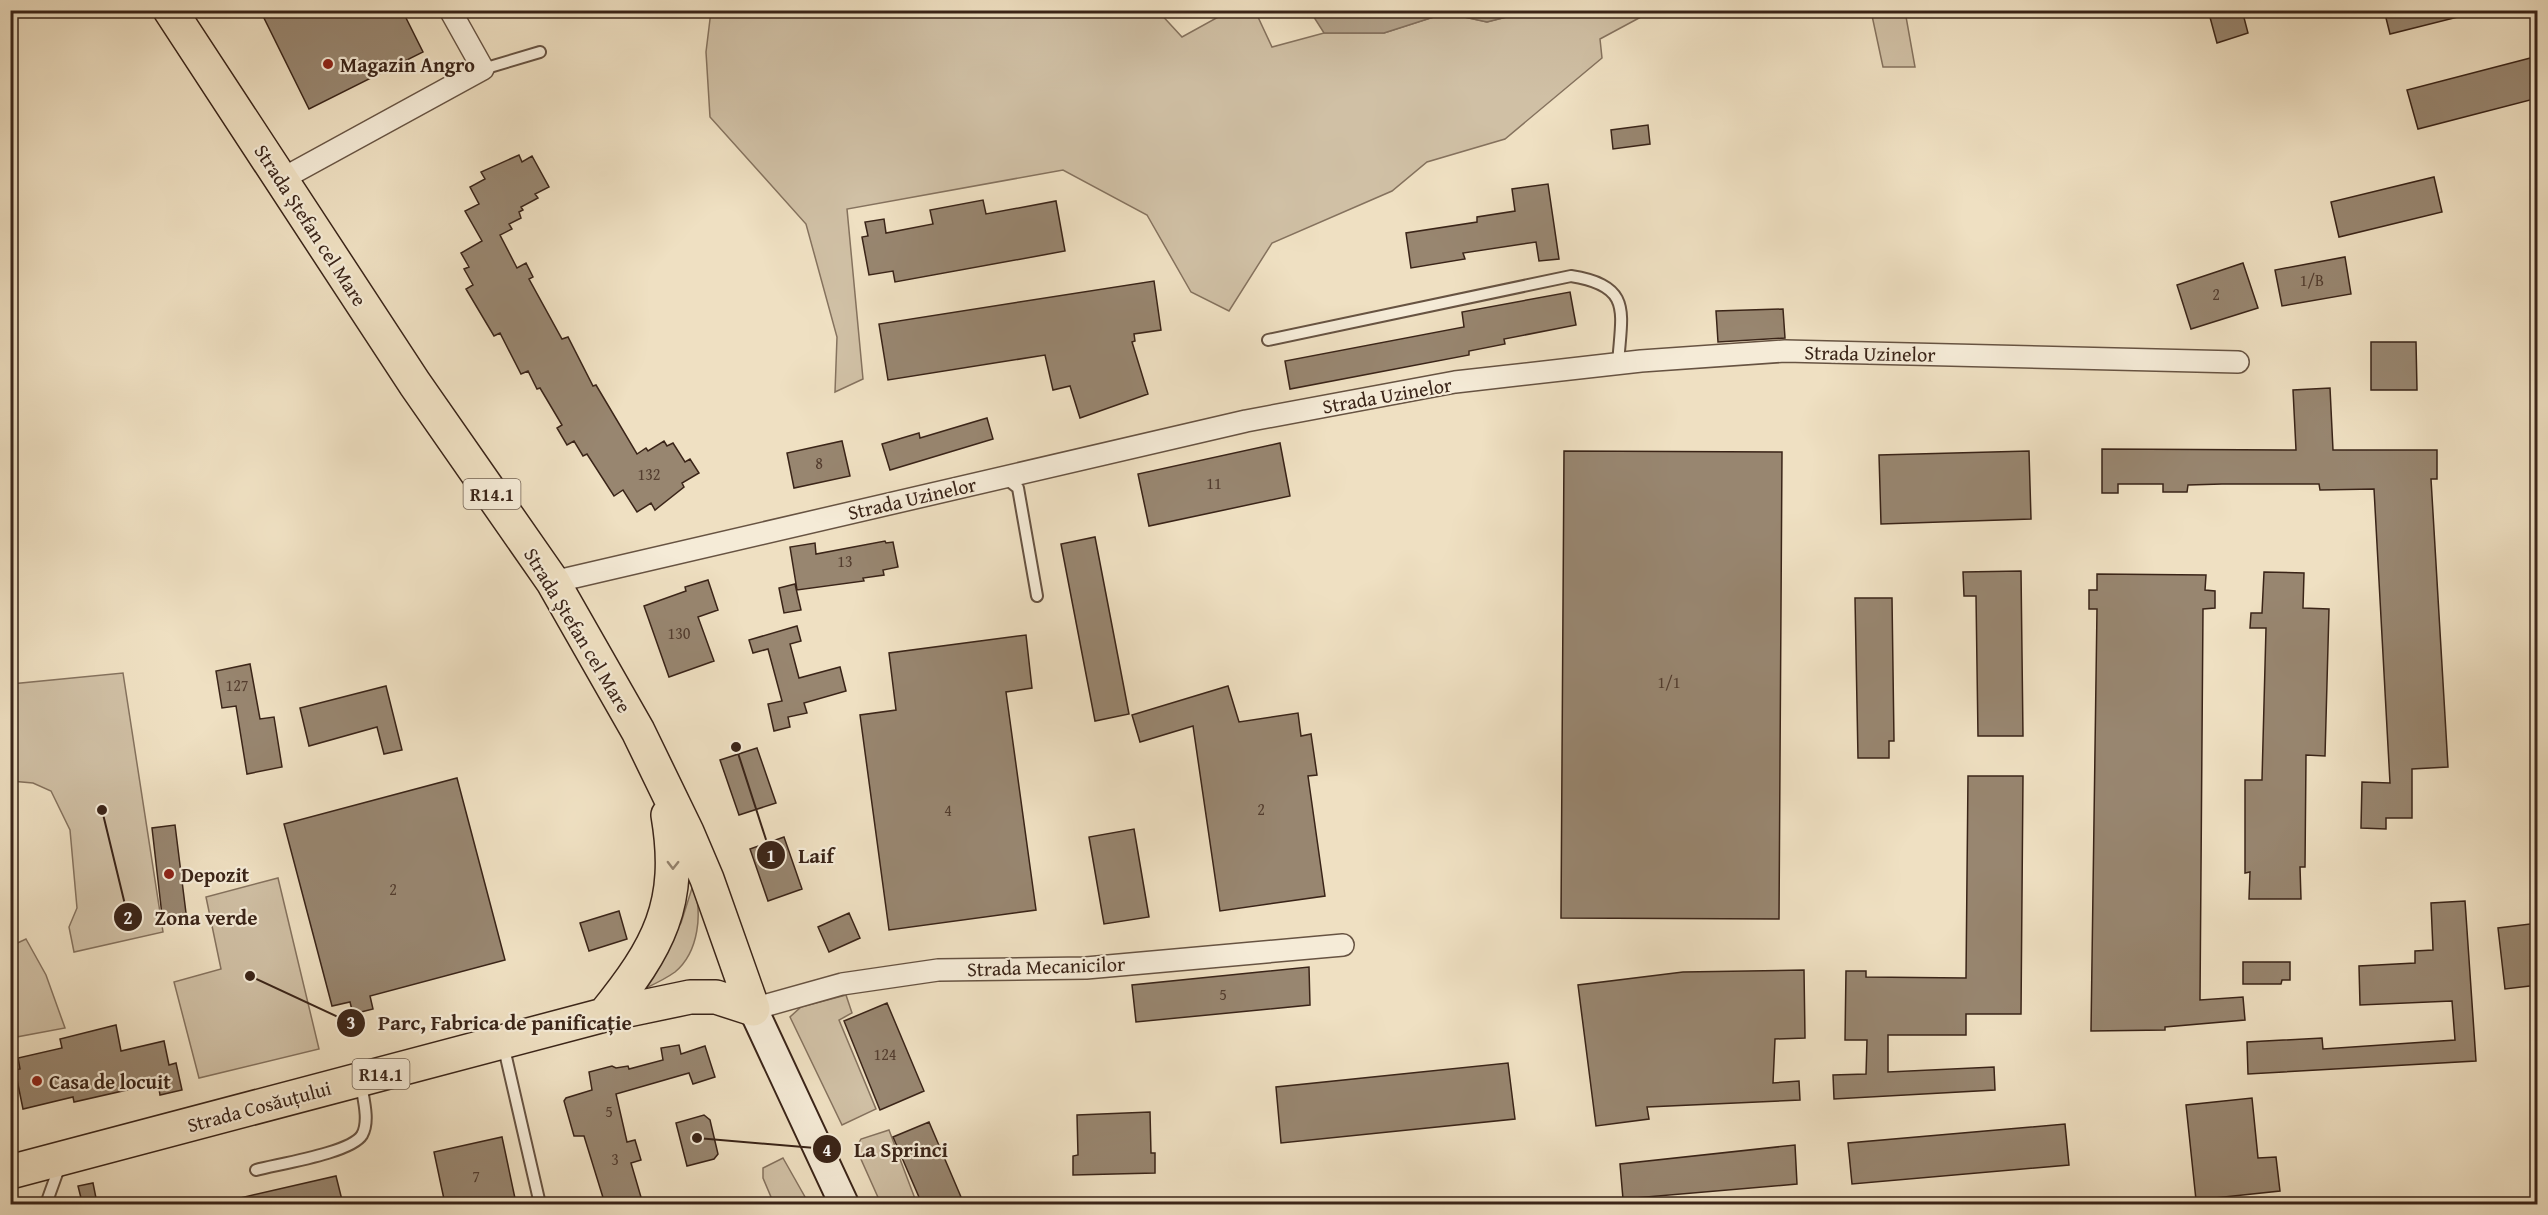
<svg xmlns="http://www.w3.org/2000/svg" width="2548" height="1215" font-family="'Gentium Book Plus',serif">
  <rect width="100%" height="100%" fill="#efe0c2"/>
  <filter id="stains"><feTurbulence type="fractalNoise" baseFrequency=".00333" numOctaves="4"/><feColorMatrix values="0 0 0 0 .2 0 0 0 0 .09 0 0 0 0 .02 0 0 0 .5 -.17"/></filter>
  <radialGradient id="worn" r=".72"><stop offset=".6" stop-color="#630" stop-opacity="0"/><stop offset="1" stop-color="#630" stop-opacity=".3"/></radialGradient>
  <path fill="#d0c0a5" stroke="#85725e" stroke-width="1.5" d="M711 11H1158L1182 37 1229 11 1257 15 1272 47 1324 33H1384L1446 13 1487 22 1530 11H1652L1600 39 1602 58 1505 139 1427 162 1392 191 1272 243 1229 311 1191 292 1147 215 1063 170 847 209 863 379 835 392 837 337 806 224 710 117 706 52Z
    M1871 11H1905L1915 67H1883Z
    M123 673 163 932 74 952 69 927 77 908 70 830 51 791 33 783 11 781V684Z
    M278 878 319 1049 199 1078 174 982 221 969 206 897Z
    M693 885C703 912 699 952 675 972 664 980 650 986 638 992L681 923Z
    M26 939 46 975 65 1028 11 1038V946Z
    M846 995 852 1013 839 1020 876 1109 842 1125 790 1017 801 1007Z
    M889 1130 917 1204H881L856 1148 861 1139Z
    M783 1158 809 1204H774L763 1178V1168Z"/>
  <path fill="#b1a088" stroke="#816e5b" stroke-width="1.5" d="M1310 11H1530L1487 22 1446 13 1384 33H1324Z"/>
  <path fill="#988670" stroke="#3a2418" stroke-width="1.5" d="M260 10H402L423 52 309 109Z
    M2208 10H2242L2248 33 2217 43Z
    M2384 10H2461L2462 16 2390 34Z
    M2538 56V98L2418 129 2407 90Z
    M1648 125 1650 144 1613 149 1611 130Z
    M519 155 522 162 532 156 549 187 535 194 538 198 521 207 523 210 519 212 521 218 509 224 512 229 500 235 517 268 526 263 533 277 529 279 562 339 568 337 593 386 596 385 637 454 646 448 648 451 664 441 667 446 673 443 685 462 690 459 699 473 682 483 684 487 655 510 651 503 637 512 623 490 614 496 587 454 583 456 574 441 567 445 557 428 562 425 540 388 537 389 528 371 521 374 500 333 494 336 466 289 473 285 464 269 469 267 461 253 482 241 465 211 479 204 470 187 485 179 481 172Z
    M2434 177 2442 212 2339 237 2331 202Z
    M1548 184 1559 259 1539 261 1536 242 1463 253 1465 259 1411 268 1406 233 1477 222V217L1515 211 1512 189Z
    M983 200 986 214 1056 201 1065 251 895 282 893 271 869 275 862 237 868 236 865 222 884 219 886 233 933 224 930 210Z
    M2345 257 2351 294 2282 306 2275 270Z
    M2243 263 2258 308 2191 329 2177 285Z
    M1154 281 1161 330 1134 334 1135 341 1132 342 1148 394 1080 418 1070 386 1053 390 1045 355 888 380 879 324Z
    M1570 292 1576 325 1504 339 1505 344 1469 351V355L1290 389 1285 361 1464 327 1462 312Z
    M1783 309 1785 338 1718 342 1716 311Z
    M2371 342H2416L2417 390H2371Z
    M2330 388 2333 450H2437V479H2431L2448 767 2412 769V818H2386V829L2361 828 2362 782 2390 783 2374 489 2320 490 2319 484H2222L2188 485 2187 492H2163V484H2118V493H2102V449L2296 450 2293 390Z
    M987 418 993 439 890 470 882 444 919 433 920 438Z
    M842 441 850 476 794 488 787 453Z
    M1280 443 1290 496 1149 526 1138 474Z
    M1564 451 1782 452 1779 919 1561 918Z
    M2029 451 2031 519 1881 524 1879 455Z
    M1095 537 1129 714 1095 721 1061 544Z
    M885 541 886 543 893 542 898 567 883 570 884 575 863 578 864 581 797 590 790 547 815 543 816 554Z
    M2021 571 2023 736H1978L1976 596H1964L1963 572Z
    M2264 572 2304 573 2303 608 2329 609 2325 756 2306 755 2305 867H2300L2301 899H2249L2250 872 2245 873V780H2262L2266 628H2250L2251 613H2262Z
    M2097 574 2206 575 2205 590 2215 591V608L2203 609 2200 1000 2243 997 2245 1020 2165 1027V1030L2091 1031 2097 609H2089V590H2097Z
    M708 580 718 610 698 617 714 661 669 677 644 606 686 591 685 587Z
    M795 584 801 610 784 613 779 588Z
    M1855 598H1892L1894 741H1889V758H1858Z
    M797 626 801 641 790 644 799 678 840 667 846 691 804 703 807 713 788 717 790 727 774 731 768 704 782 701 768 649 753 653 749 640Z
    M1026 635 1032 688 1006 692 1036 910 889 930 860 715 896 710 889 653Z
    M250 664 260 719 274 717 282 767 247 774 236 706 222 708 216 671Z
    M386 686 402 750 384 754 377 727 309 746 300 708Z
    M1228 686 1239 722 1298 713 1301 736 1311 734 1317 775 1308 776 1325 896 1220 911 1193 726 1140 742 1132 715Z
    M757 748 776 803 739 815 720 760Z
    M1968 776H2023L2021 1014H1966V1035H1888V1072L1994 1067 1995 1090 1834 1099 1833 1075 1866 1074 1867 1040H1845L1846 971H1866V977L1966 978Z
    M457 778 505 960 370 996 373 1009 353 1014 350 1002 332 1006 284 824Z
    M175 825 187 921 163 924 152 828Z
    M1134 829 1149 917 1104 924 1089 837Z
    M784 837 802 889 768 901 750 849Z
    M2465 901 2476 1061 2248 1074 2247 1042 2322 1038 2323 1049 2455 1040 2452 1001 2360 1005 2359 966 2415 963V951L2433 950 2431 903Z
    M619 911 627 939 589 951 580 923Z
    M849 913 860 938 829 952 818 927Z
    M2538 923V985L2505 989 2498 928Z
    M2243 962H2290V980H2282L2281 984H2243Z
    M1309 967 1310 1005 1136 1022 1132 985Z
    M1804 970 1805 1038 1775 1039 1773 1083 1799 1081 1800 1100 1647 1107 1649 1119 1596 1126 1578 985 1683 972Z
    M887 1003 924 1091 880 1110 844 1021Z
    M116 1025 121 1051 164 1041 169 1065 176 1063 182 1090 160 1095 158 1083 74 1102 73 1097 23 1109 15 1070 20 1069 18 1058 62 1048 60 1039Z
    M679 1045 681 1054 705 1046 715 1077 693 1084 689 1073 616 1094 627 1142 635 1140 641 1160 631 1163 643 1204H605L584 1136H574L564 1101 566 1098 592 1090 589 1072 612 1066 616 1068 628 1066 629 1069 663 1060 661 1048Z
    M1508 1063 1515 1119 1281 1143 1276 1087Z
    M2252 1098 2258 1158 2276 1157 2280 1191 2196 1200 2186 1105Z
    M1150 1112 1151 1153H1155V1173L1073 1175V1156L1078 1155 1077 1115Z
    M704 1115 710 1120 718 1154 714 1159 687 1166 676 1123Z
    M929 1122 964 1204H922L893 1137Z
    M2065 1124 2069 1165 1852 1184 1848 1143Z
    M502 1137 516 1203 445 1204 434 1152Z
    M1795 1145 1797 1184 1623 1199 1620 1164Z
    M336 1176 343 1204H241L240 1198Z
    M93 1183 96 1198 82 1202 78 1186Z"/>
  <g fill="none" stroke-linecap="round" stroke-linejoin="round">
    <g stroke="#675342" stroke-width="14">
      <path id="service" d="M483 69 540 52
        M1268 340 1571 276C1634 286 1621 313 1618 365
        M1004 477 1018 488 1037 596
        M503 1044 540 1204
        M256 1170C278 1164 351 1153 362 1135 370 1121 363 1098 361 1084
        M46 1204 60 1165"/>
    </g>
    <g stroke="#675342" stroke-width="24">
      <path id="minor" d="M282 179 483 69 450 10
        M553 582 1246 421 1455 382 1641 361 1785 351 2238 362
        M753 1009 842 984 938 970 1086 968 1343 945"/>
    </g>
    <g stroke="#3a2418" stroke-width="32">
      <path id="secondary" d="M753 1009 844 1204"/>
    </g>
    <g stroke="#3a2418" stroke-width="36">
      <path id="primary" d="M170 10 415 384 553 582 638 731 687 832 707 879 753 1009
        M604 1015C659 947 683 904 668 815
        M10 1172 604 1015 690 997H716L753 1009"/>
    </g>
    <use href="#service" stroke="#f5ebd7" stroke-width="10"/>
    <use href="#minor" stroke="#f5ebd7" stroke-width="21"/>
    <use href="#secondary" stroke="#f5ebd7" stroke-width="28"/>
    <use href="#primary" stroke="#efe0c2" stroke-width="33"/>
  </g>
  <defs><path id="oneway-chevron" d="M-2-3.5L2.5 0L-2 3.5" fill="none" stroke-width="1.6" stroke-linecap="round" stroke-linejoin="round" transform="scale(1.5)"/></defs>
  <use stroke="#94826d" href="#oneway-chevron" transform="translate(673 865) rotate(91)"/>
  <g fill="#8f2418" stroke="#f5ebd7" stroke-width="2">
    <circle cx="328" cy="64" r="6"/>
    <circle cx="169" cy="874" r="6"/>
    <circle cx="37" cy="1081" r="6"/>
  </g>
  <g text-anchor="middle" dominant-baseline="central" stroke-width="4.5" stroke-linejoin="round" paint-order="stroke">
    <g font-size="16" fill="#523c2e">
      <text x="2312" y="280">1/B</text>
      <text x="2216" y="294">2</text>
      <text x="819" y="463">8</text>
      <text x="649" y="474">132</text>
      <text x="1214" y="483">11</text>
      <text x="845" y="561">13</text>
      <text x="679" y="633">130</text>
      <text x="1669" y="682">1/1</text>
      <text x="237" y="685">127</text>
      <text x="1261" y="809">2</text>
      <text x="948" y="810">4</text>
      <text x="393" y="889">2</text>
      <text x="1223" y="994">5</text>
      <text x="885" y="1054">124</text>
      <text x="609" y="1111">5</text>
      <text x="615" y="1159">3</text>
      <text x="476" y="1176">7</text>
    </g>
    <g fill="#f5ebd7" stroke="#726051" stroke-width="1.5">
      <rect x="463.5" y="479" width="57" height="30" rx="4.5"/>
      <rect x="352.5" y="1059" width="57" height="30" rx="4.5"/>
    </g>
    <g font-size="18" font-weight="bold" fill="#3a2418">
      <text x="492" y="494">R14.1</text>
      <text x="381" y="1074">R14.1</text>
    </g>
    <g font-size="20" font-weight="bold" fill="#3a2418" stroke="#f5ebd7" text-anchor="start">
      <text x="340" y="64">Magazin Angro</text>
      <text x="181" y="874">Depozit</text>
      <text x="49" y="1081">Casa de locuit</text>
    </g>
    <g font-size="20" fill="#3a2418" stroke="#f5ebd7">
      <text transform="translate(311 225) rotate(57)">Strada Ștefan cel Mare</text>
      <text transform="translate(1870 353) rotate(1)">Strada Uzinelor</text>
      <text transform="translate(1387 395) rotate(-10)">Strada Uzinelor</text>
      <text transform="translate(912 498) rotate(-13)">Strada Uzinelor</text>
      <text transform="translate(578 630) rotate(59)">Strada Ștefan cel Mare</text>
      <text transform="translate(1046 966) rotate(-2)">Strada Mecanicilor</text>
      <text transform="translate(259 1106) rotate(-15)">Strada Cosăuțului</text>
    </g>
  </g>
  <path fill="none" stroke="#3a2418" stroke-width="2" d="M736 747L771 855M102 810L128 917M250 976L351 1023M697 1138L827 1149"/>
  <g fill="#3a2418" stroke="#f5ebd7" stroke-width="2">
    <circle cx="736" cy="747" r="6"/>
    <circle cx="102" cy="810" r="6"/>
    <circle cx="250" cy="976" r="6"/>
    <circle cx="697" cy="1138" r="6"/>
    <circle cx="771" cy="855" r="15"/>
    <circle cx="128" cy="917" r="15"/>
    <circle cx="351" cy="1023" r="15"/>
    <circle cx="827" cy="1149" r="15"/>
  </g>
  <g font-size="18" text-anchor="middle" font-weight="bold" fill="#fff">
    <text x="771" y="862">1</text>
    <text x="128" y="924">2</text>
    <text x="351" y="1029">3</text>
    <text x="827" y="1156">4</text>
  </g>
  <g font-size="21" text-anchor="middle" font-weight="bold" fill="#3a2418" stroke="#f5ebd7" stroke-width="4.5" stroke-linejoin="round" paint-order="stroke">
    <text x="816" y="863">Laif</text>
    <text x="206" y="925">Zona verde</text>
    <text x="505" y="1030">Parc, Fabrica de panificație</text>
    <text x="901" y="1157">La Sprinci</text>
  </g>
  <rect width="2548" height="1215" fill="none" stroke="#efe0c2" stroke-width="36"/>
  <rect x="12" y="12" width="2524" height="1191" fill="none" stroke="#3a2418" stroke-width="3"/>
  <rect x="18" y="18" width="2512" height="1179" fill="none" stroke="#3a2418" stroke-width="1.5"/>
  <rect width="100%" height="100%" filter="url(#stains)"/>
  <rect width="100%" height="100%" fill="url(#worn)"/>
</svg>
